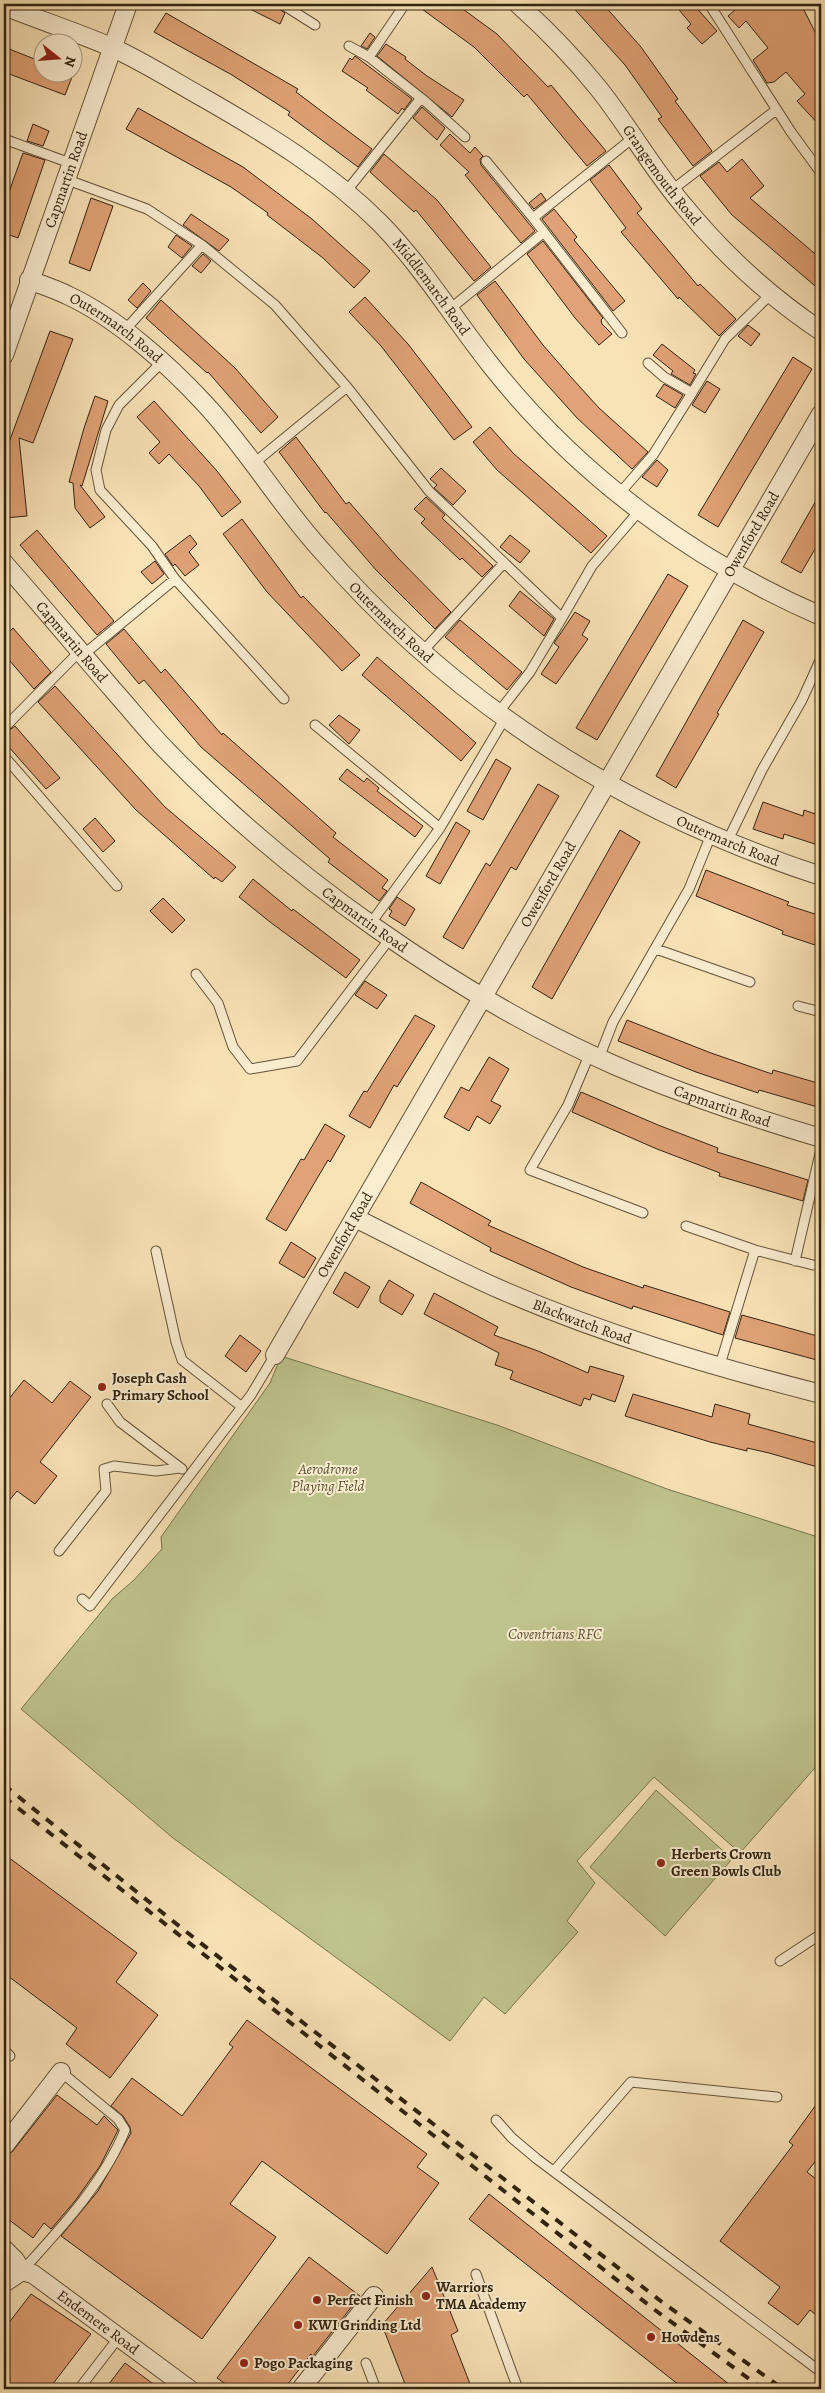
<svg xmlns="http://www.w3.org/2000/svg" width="825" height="2393" font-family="Alegreya,serif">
  <rect width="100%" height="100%" fill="#f8e3b7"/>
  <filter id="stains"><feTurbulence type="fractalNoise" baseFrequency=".004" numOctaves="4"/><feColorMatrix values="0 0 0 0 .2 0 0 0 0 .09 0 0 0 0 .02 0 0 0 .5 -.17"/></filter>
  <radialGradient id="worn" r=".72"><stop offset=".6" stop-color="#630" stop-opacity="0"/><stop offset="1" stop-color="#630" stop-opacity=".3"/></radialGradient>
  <path fill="#bfc38d" stroke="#78724e" d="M281 1356 497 1425 667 1489 821 1538V1761L740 1853 654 1777 577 1861 595 1883 567 1921 578 1932 505 2014 484 1997 450 2041 173 1838 21 1709 112 1599 134 1580 162 1549 161 1537 270 1383Z
    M656 1790 732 1859 665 1936 590 1867Z"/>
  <path fill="#e0a276" stroke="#32220f" d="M240 4H272L285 13 280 24Z
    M415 4H456L497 34 548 87 551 85 606 151 587 166 527 94 524 97 474 47Z
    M570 4H603L641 47 678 99 675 101 712 151 693 166 658 119 662 117 625 65Z
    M674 4H693L717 31 702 44 687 28 691 24Z
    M732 4H801L821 44V127L797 101 805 94 786 72 774 82 767 83 753 60 768 48 746 21 739 28 728 16 736 9Z
    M166 13 298 89 296 92 372 149 358 167 288 115 290 112 232 75 154 32Z
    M370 33 375 37 367 49 361 46Z
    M386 44 406 57 405 59 427 76 464 100 452 117 377 56Z
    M4 47 42 62V72H74L65 95 4 72Z
    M355 56 412 99 404 110 402 108 398 114 366 90 368 88 342 71 350 58 352 60Z
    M422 107 445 128 437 140 413 118Z
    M138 108 243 167 312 219 370 271 354 288 323 258 267 215 268 213 231 187 126 129Z
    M33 124 49 131 43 146 27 141Z
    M450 134 470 153 475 147 483 156 480 159 481 165 535 231 521 243 465 175 469 172 440 145Z
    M23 153 45 160 18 238 4 233V206Z
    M384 154 437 200 491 267 474 281 416 210 414 212 370 172Z
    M742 159 764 186 750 198 821 259V291L732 215 700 176 719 162 727 172Z
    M609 165 642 209 637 213 698 286 700 284 736 319 719 336 679 297 678 299 621 232 626 228 590 180Z
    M541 193 546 200 534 209 529 203Z
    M91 198 113 206 90 271 69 263Z
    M554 209 577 237 574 240 625 301 613 311 542 219Z
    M191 214 229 240 219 251 183 225Z
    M176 235 192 246 182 258 168 247Z
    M543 241 603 318 601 320 602 324 612 334 599 345 575 318 527 254Z
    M203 254 211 261 201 273 192 266Z
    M495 281 543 345 570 376 599 408 648 452 632 469 577 418 524 359 502 329 477 295Z
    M143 283 151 291 137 308 128 300Z
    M365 297 408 344 472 427 454 440 381 346 349 312Z
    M161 300 235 368 278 417 261 433 208 372 207 373 146 318Z
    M748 325 760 334 751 346 738 336Z
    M50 331 73 339 33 443 19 438 27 516 4 518V456Z
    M662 344 695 370 693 373 696 374 690 385 671 374 673 371 653 355Z
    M793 357 812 369 718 527 698 515Z
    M707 381 720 389 705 413 692 405Z
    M664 384 683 395 675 408 656 396Z
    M95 396 108 401 82 486 80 485 105 517 90 528 75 508 73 483 69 482 84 428Z
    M154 401 217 471 241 502 222 517 199 486 169 454 159 464 149 453 160 442 137 417Z
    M490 427 513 453 607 536 591 553 497 470 473 442Z
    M296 437 346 504 349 502 397 557 451 612 435 629 376 570 326 512 325 513 279 452Z
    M657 460 668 470 657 487 642 477Z
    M441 468 466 491 453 505 434 488 437 485 430 479Z
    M821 492V539L801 573 781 562Z
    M426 497 445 515 442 518 493 566 482 577 462 558 460 560 421 523 425 519 414 509Z
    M242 519 301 598 303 596 360 655 342 671 267 592 223 534Z
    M37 530 114 621 97 635 20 545Z
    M190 535 197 544 189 552 199 565 185 576 175 564 173 566 165 554Z
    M510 535 530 551 520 563 500 547Z
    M155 561 164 574 152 584 141 572Z
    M668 574 688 586 597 740 576 728Z
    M520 591 554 619 544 636 509 606Z
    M575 612 590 621 582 635 588 639 556 684 541 674 559 647 554 643Z
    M460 620 522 672 507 690 445 637Z
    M743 620 764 632 717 713 719 714 676 788 656 776Z
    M13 628 51 672 34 689 4 654V637Z
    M124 629 161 673 165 669 222 735 223 733 336 833 333 837 388 880 382 888 387 891 379 901 328 862 330 859 201 747 144 680 139 684 106 644Z
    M377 657 476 743 461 761 362 675Z
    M55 686 165 807 236 867 222 882 215 877 214 879 136 810 38 702Z
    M339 715 360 730 349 744 329 725Z
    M15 726 60 778 46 789 8 746 4 749V734Z
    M496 759 511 768 483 820 467 811Z
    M347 769 364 782 367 778 379 788 377 791 423 826 415 837 339 779Z
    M538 784 559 796 516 870 511 867 463 949 443 937 486 863 490 866Z
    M763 802 803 816 804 810 821 816V846L784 834 783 839 753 829Z
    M95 818 115 841 103 852 83 829Z
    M456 822 470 831 440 884 426 876Z
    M620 830 640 842 552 999 532 987Z
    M706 870 789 902 787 905 821 916V947L782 934 783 931 696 896Z
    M253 879 292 911 293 909 360 960 346 978 270 922 239 897Z
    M397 897 415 909 405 926 389 916 392 911 389 909Z
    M163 898 185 920 172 933 150 911Z
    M365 981 387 995 377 1009 355 995Z
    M415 1015 435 1026 397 1087 394 1085 370 1128 349 1116 364 1091 367 1092Z
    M627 1020 711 1053 772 1074 773 1070 821 1084V1108L759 1090 758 1093 696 1072 618 1041Z
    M489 1057 509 1069 491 1101 501 1106 490 1124 477 1116 469 1131 444 1117 461 1087 469 1091Z
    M581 1092 658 1125 718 1148 717 1152 808 1180 803 1201 719 1176 720 1173 657 1149 572 1112Z
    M325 1124 345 1136 330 1162 328 1160 286 1231 266 1219 301 1159 304 1160Z
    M421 1182 491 1221 488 1225 583 1267 643 1288 644 1285 730 1312 723 1335 633 1306 632 1309 571 1287 490 1251 491 1248 410 1203Z
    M819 1183 821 1184V1205L815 1204Z
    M291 1242 316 1258 304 1278 279 1263Z
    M345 1272 370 1287 358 1308 333 1293Z
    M389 1280 414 1295 402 1315 380 1302V1296Z
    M434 1293 498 1327 494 1335 538 1351 588 1373 590 1366 624 1376 615 1402 592 1394 590 1400 584 1398 581 1406 510 1379 513 1371 495 1365 499 1353 424 1314Z
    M742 1315 821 1337 817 1360 735 1338Z
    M240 1335 261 1351 246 1372 225 1356Z
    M24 1380 52 1403 70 1381 91 1397 40 1462 57 1476 35 1504 17 1491 4 1507V1405Z
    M633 1394 712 1417 715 1404 750 1414 748 1424 821 1444V1468L769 1453 747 1448V1451L710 1442 625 1416Z
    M4 1854 137 1953 116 1982 158 2015 110 2078 66 2044 77 2028 4 1973Z
    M247 2020 427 2154 417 2167 439 2183 387 2254 262 2161 230 2204 276 2237 202 2339 61 2236 98 2191 131 2133 130 2127 123 2116 111 2106 132 2078 182 2116 233 2047 229 2044Z
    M57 2095 97 2125 104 2116 118 2130 100 2166 75 2201 51 2229 44 2223 33 2238 4 2216V2156L12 2152Z
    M821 2098V2154L807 2172 821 2183V2319L810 2310 798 2325 768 2303 780 2287 720 2241 793 2145 789 2142Z
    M489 2194 735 2389H684L469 2219Z
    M309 2257 360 2296 313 2356 311 2354 284 2389H233L217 2378Z
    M432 2267 458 2331 451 2335 472 2389H407L382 2325Z
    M31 2294 91 2334 49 2389H4V2329Z
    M125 2363 160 2389H105Z"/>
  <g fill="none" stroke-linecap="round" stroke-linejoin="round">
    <g stroke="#645239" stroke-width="11">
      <path id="service" d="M282 4 315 25
        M709 4 791 132 821 173
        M349 46 369 57 405 4
        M369 57 426 102 465 137
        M4 139 70 163
        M486 161 533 218 634 137
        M65 179 147 209 202 245 124 331
        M672 190 776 110
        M345 193 421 98
        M533 218 622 333
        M202 245 275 305 347 387 429 491 562 618 592 566 640 510
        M450 309 544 232
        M161 363 119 405 106 430 96 470 100 490 152 546 175 579 284 699
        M648 363 664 377 692 393 725 339 771 294
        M253 464 347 387
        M619 494 653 455 692 393
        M422 652 504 563
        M83 655 175 579
        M498 713 530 672 562 618
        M315 725 440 828 505 718
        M4 728 80 651
        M4 756 117 886
        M727 842 762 770 802 700 821 658
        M371 923 440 828
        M656 949 750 982
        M196 974 218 1003 233 1047 250 1069 297 1061 391 937
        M798 1006 821 1012
        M590 1053 568 1105 530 1170 643 1213
        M599 1058 613 1022 689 889 711 835
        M686 1226 755 1250 719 1368
        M755 1250 813 1265
        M156 1251 176 1342 182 1360 242 1407
        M795 1261 821 1149
        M107 1404 120 1422 182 1469
        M59 1551 106 1491 104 1469 114 1466 156 1471 180 1468
        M82 1599 90 1606 251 1395 275 1355
        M780 1961 821 1934
        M4 2050 10 2056
        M496 2120 512 2138 537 2159 821 2372
        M554 2171 631 2082 777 2097
        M22 2271C60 2229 103 2184 125 2130L118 2119 61 2072
        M476 2274 518 2389
        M366 2363 376 2389
        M79 2389 119 2337"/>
    </g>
    <g stroke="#645239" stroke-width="20">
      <g id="minor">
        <path id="s1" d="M518 4C547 30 574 58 599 89 629 127 653 170 684 206 724 255 769 296 821 331"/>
        <path id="s2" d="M4 6C39 20 76 32 111 47 142 61 172 80 202 97 265 133 328 171 380 223 422 266 452 316 489 363 576 474 692 560 821 616"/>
        <path id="s3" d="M29 280C42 285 55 289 67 295 117 318 168 364 205 404 248 450 280 505 322 551 457 706 627 813 821 876"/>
        <path id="s4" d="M4 355 128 4"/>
        <path id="s5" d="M4 563C41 605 77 648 114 691 132 711 149 733 168 752 287 875 457 996 614 1065 681 1094 751 1117 821 1138"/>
        <path id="s6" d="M355 1218C402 1241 449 1267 497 1288 602 1334 711 1366 821 1394"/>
        <path id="s7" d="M275 1355 821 414"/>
        <path d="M4 2146 61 2072"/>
        <path d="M4 2249 15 2260 22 2271"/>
        <path id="s8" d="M4 2283 22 2271 33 2274 189 2389"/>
        <path d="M301 2389 374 2296"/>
      </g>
    </g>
    <use href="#service" stroke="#faedd0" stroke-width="9"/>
    <use href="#minor" stroke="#faedd0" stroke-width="18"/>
    <path stroke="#32220f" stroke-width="4" stroke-dasharray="9 9" stroke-linecap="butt" d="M4 1785 184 1930 662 2302 783 2389
      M4 1797 655 2310 763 2389"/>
  </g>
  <g fill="#8f2418" stroke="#faedd0" stroke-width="2">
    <circle cx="102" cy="1387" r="5"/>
    <circle cx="661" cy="1863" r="5"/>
    <circle cx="426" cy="2296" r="5"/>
    <circle cx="317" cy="2300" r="5"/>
    <circle cx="298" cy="2325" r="5"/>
    <circle cx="651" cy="2337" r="5"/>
    <circle cx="244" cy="2363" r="5"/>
  </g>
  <g text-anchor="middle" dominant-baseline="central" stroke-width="4" stroke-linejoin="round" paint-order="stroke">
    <g font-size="15" fill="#32220f" stroke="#faedd0">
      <text stroke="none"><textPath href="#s1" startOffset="224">Grangemouth Road</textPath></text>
      <text stroke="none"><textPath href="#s4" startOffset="186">Capmartin Road</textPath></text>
      <text stroke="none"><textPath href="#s2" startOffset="519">Middlemarch Road</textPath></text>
      <text stroke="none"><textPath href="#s3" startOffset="100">Outermarch Road</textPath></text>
      <text stroke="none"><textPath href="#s7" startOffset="949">Owenford Road</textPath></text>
      <text stroke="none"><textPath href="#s3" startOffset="505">Outermarch Road</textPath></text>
      <text stroke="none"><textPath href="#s5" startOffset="104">Capmartin Road</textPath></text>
      <text stroke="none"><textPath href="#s3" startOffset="909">Outermarch Road</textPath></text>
      <text stroke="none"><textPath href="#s7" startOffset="544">Owenford Road</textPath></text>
      <text stroke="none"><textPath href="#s5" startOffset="509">Capmartin Road</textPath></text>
      <text stroke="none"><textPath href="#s5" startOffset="914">Capmartin Road</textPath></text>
      <text stroke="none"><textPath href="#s7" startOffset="139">Owenford Road</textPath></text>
      <text stroke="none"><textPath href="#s6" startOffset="250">Blackwatch Road</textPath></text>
      <text stroke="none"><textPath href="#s8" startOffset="114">Endemere Road</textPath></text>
    </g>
    <g font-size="15" font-weight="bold" fill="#32220f" stroke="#faedd0" text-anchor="start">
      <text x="112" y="1378">Joseph Cash<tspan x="112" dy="17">Primary School</tspan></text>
      <text x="671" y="1854">Herberts Crown<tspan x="671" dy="17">Green Bowls Club</tspan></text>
      <text x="436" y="2287">Warriors<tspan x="436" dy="17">TMA Academy</tspan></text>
      <text x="327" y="2300">Perfect Finish</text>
      <text x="308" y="2325">KWI Grinding Ltd</text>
      <text x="661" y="2337">Howdens</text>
      <text x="254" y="2363">Pogo Packaging</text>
    </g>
    <g font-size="15" font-style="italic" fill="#5c5235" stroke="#faedd0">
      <text x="328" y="1469">Aerodrome<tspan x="328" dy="17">Playing Field</tspan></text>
      <text x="555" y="1634">Coventrians RFC</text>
    </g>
  </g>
  <rect width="825" height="2393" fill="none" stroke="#f8e3b7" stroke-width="20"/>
  <rect x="5" y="5" width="815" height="2383" fill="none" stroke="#32220f" stroke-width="2.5"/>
  <rect x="10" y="10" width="805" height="2373" fill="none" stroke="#32220f"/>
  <g transform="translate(58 58) rotate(107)"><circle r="24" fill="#faedd0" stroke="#aa9c83"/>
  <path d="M0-4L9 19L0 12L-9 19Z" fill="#8f2418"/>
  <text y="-8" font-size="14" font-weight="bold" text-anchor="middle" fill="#32220f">N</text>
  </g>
  <rect width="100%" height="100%" filter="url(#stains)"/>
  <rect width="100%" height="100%" fill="url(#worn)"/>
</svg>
